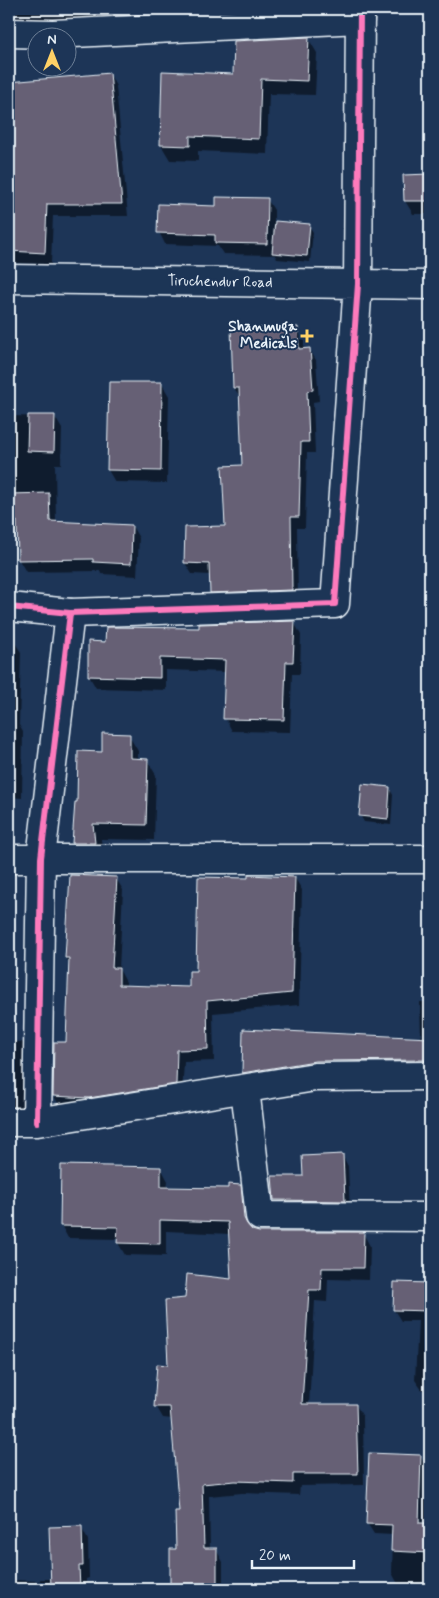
<svg xmlns="http://www.w3.org/2000/svg" width="439" height="1598" font-family="Mynerve,sans-serif">
  <rect width="100%" height="100%" fill="#1d3557"/>
  <filter id="ink" filterUnits="userSpaceOnUse"><feTurbulence type="fractalNoise" baseFrequency=".02" numOctaves="2"/><feDisplacementMap in="SourceGraphic" scale="10" xChannelSelector="R" yChannelSelector="G"/><feConvolveMatrix kernelMatrix="1 2 1 2 8 2 1 2 1" color-interpolation-filters="sRGB"/></filter>
  <g filter="url(#ink)">
    <path fill="#0007" d="M9 9H137V17L110 16V20L9 24Z
      M221 9H311L244 21 238 11 223 12Z
      M308 38 317 53 315 95 269 94 267 154 198 151V161L170 160 161 145 164 73 235 75Z
      M110 75 116 86 128 216H53L51 264 15 263 9 254V84Z
      M430 175V243L426 236V214H413L405 201V176Z
      M267 199 274 210V222L309 226 313 232 310 262 277 259 275 255 223 254 218 246 165 244 159 232 217 207Z
      M297 329 304 340V349H309L316 360 319 401 313 402 315 453H307L305 528H297L298 601 217 604 211 592 210 575 192 574 185 563 226 527 243 466 241 398 234 388Z
      M162 384 169 396 167 483 115 482 108 470Z
      M9 411 10 416 55 417 62 429 61 464H55L56 522 132 526 139 538 137 576 101 574 100 571 26 572 19 560 18 533H15L11 526H9Z
      M294 622 301 635 300 674H292L290 732 232 731 225 718 226 672 166 670V690L96 688 89 676 106 643 200 630Z
      M9 639 13 640 21 652 19 725 23 732 22 798 9 797Z
      M129 736 138 751V760H147L156 775 154 840 101 839 103 858H82L73 843 76 803H78L103 753Z
      M390 789 393 795 391 825 364 822 360 815Z
      M116 878 123 890 119 969 126 982V986L191 988 197 972 250 879 295 878 302 890 299 1005 213 1013 214 1061 184 1062 182 1096 61 1108 54 1096 67 1044 70 964 66 958Z
      M420 1002H430V1070L249 1083 243 1073 421 1039Z
      M9 1041 22 1042 29 1054 28 1107H9Z
      M342 1155 348 1166 350 1211H281L275 1200 273 1178H304Z
      M161 1168 168 1181 167 1188 229 1190 240 1186 247 1198 251 1230 259 1233H363L370 1246 369 1280 328 1279 327 1302 315 1301 309 1406 356 1405 363 1417 364 1485 300 1486 299 1495 242 1493 209 1496 210 1549H216L223 1562V1589H171V1550H177L180 1512 172 1419 163 1418 156 1406 170 1366 186 1299 232 1280 230 1234 166 1231V1256L125 1255 118 1243 119 1239 68 1238 61 1225Z
      M395 1283 430 1284V1390H422L415 1380 418 1321H401L394 1310Z
      M420 1456 427 1467 426 1474H430V1589H428V1585L398 1584 392 1573 393 1535 374 1534 367 1523Z
      M81 1527 88 1540 89 1578 86 1579V1589H9V1580L40 1581V1579H52Z"/>
    <path fill="#666175" stroke="#e8f1f8" d="M309 37 307 81 261 79 259 139 190 136V146L160 145 162 71 233 74 234 41Z
      M110 73 122 204H47L45 253 9 251V82Z
      M430 174V201H404L403 175Z
      M216 197 268 198 267 244 215 243V235L157 233 158 204 216 206Z
      M275 221 310 224 307 256 272 253Z
      M298 327 299 349 310 348 313 390 307 391 309 442H301L299 517H291L292 590 210 593 209 564 184 563 185 527 225 526 222 466 242 465 239 388H233L231 328Z
      M109 382H162L161 471 107 470Z
      M28 415H55L54 452 27 451Z
      M49 493 50 521 132 525 131 564 93 562V559L18 560 17 521H9V494Z
      M295 621 293 662H286L284 720 223 719 225 660 160 658V678L88 676V641L105 642 106 627 199 628V624Z
      M102 733 130 734V758L148 759 146 825 93 824 95 843H72L75 802H77L78 751 102 752Z
      M362 784 390 787 388 819 359 816Z
      M70 875 117 877 112 968H119V985L189 987V971H196L198 877 248 878V875L295 877 292 993 207 1001 208 1049 177 1050 176 1084 89 1098 53 1096 54 1042H66L69 958H65Z
      M243 1029 430 1038V1060L315 1061 242 1073Z
      M343 1154 345 1201 274 1200 272 1176H303L302 1156Z
      M61 1165 161 1167V1187L228 1188V1184L241 1185 244 1218 247 1224 252 1230 259 1232H364L363 1268H322L321 1290H309L302 1404H356L358 1474H293V1483L235 1481 202 1484 204 1548H217V1589H170V1549H176L175 1511H179L170 1407H154L157 1364 168 1365 165 1300 185 1298 187 1274 231 1279 228 1222 160 1220V1244L117 1243 118 1227 60 1226Z
      M394 1282 430 1283V1311L393 1310Z
      M369 1453 421 1455 419 1523H430V1553L391 1551 392 1525 366 1524Z
      M82 1526 83 1566H79L80 1589H51L49 1527Z"/>
    <g fill="none" stroke-linecap="round" stroke-linejoin="round">
      <g stroke="#e8f1f8" stroke-width="31">
        <path id="street" d="M9 33 53 34 360 19
          M9 859H430
          M245 1089 260 1216 430 1217
          M9 1122H37L315 1077 430 1076
          M37 1122 41 858 70 613"/>
      </g>
      <g stroke="#e8f1f8" stroke-width="31">
        <path id="secondary" d="M9 279 430 285
          M9 607 70 613 335 604 358 284 360 9"/>
      </g>
      <use href="#street" stroke="#1d3557" stroke-width="28"/>
      <use href="#secondary" stroke="#1d3557" stroke-width="28"/>
      <g stroke="#1d3557" stroke-width="9">
        <path id="cycleway" d="M9 607 70 613 335 604 358 284 360 9
          M37 1122 41 858 70 613"/>
      </g>
      <use href="#cycleway" stroke="#fd7abc" stroke-width="6"/>
    </g>
  </g>
  <path fill="#ffd166" stroke="#1d3557" stroke-width="2" d="M304.5 328.5h5v5h5v5h-5v5h-5v-5h-5v-5h5z"/>
  <g text-anchor="middle" dominant-baseline="central" stroke-width="4" stroke-linejoin="round" paint-order="stroke">
    <g font-size="15" fill="#e8f1f8" stroke="#1d3557">
      <text transform="translate(220 282) rotate(1)">Tiruchendur Road</text>
    </g>
    <g font-size="15" font-weight="bold" fill="#e8f1f8" stroke="#1d3557" text-anchor="end">
      <text x="297" y="327">Shanmuga<tspan x="297" dy="17">Medicals</tspan></text>
    </g>
  </g>
  <rect width="439" height="1598" fill="none" stroke="#1d3557" stroke-width="30"/>
  <rect x="15" y="15" width="409" height="1568" fill="none" stroke="#e8f1f8" stroke-width="2" filter="url(#ink)"/>
  <g transform="translate(52 52)"><circle r="24" fill="#1d3557" stroke="#6e8097"/>
  <path d="M0-4L9 19L0 12L-9 19Z" fill="#ffd166"/>
  <text y="-8" font-size="14" font-weight="bold" text-anchor="middle" fill="#e8f1f8">N</text>
  </g>
  <path d="M252 1560v8h102v-8" fill="none" stroke="#e8f1f8" stroke-width="2.5"/>
  <text x="259" y="1560" font-size="15" fill="#e8f1f8" stroke="#1d3557" stroke-width="4" paint-order="stroke">20 m</text>
</svg>
